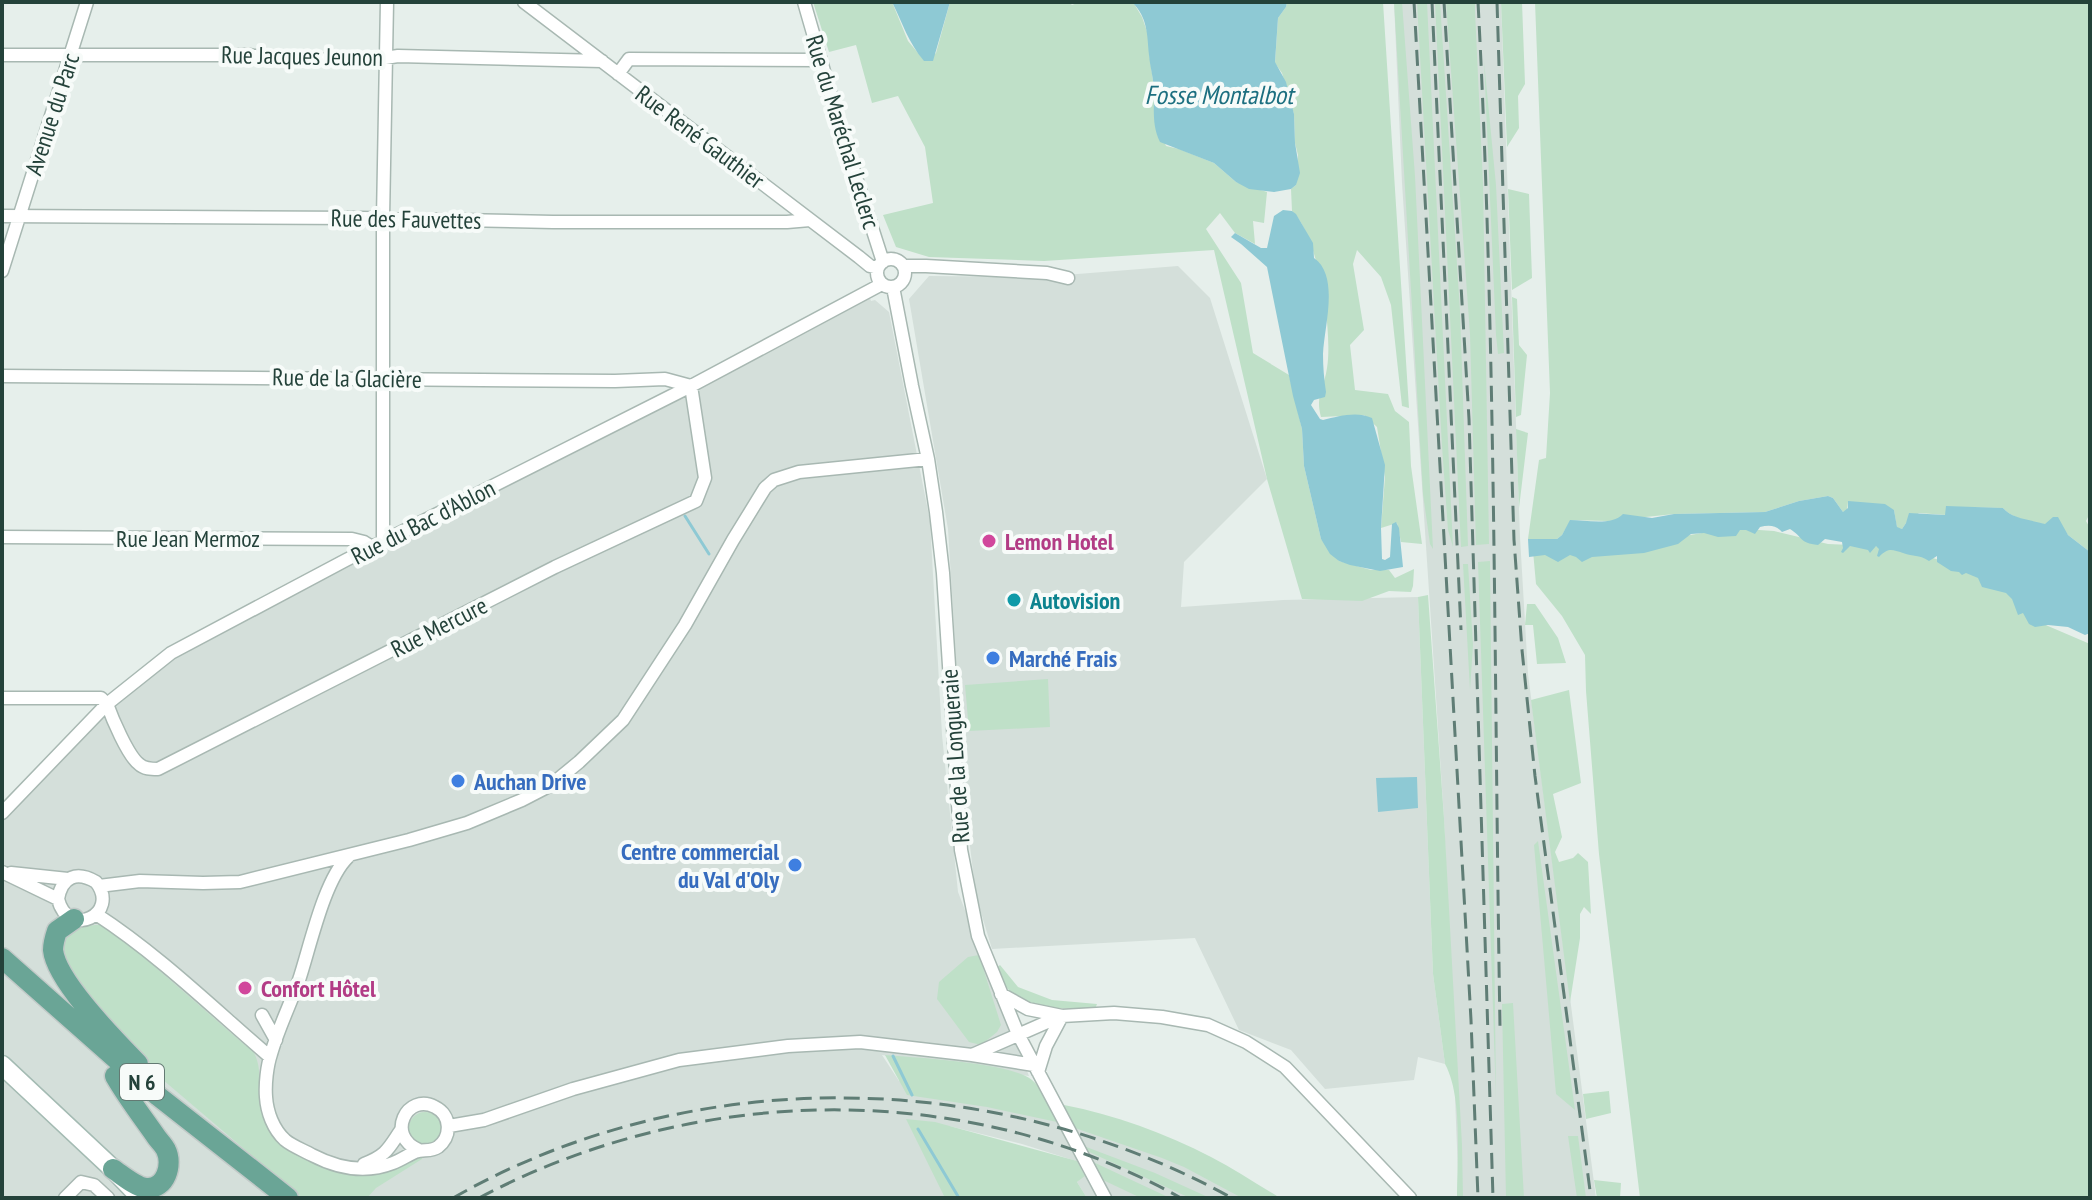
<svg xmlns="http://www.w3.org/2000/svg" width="2092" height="1200" font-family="'PT Sans Narrow',sans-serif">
  <rect width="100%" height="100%" fill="#e6efeb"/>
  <path fill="#d4dfda" d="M1394 2H1501L1520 537 1528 674 1596 1198H1459L1444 818 1402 183Z
    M1178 266 1210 298 1267 479 1184 562 1181 607 1283 600 1418 597 1433 974 1445 1064 1418 1057 1414 1080 1325 1089 1291 1050 1239 1030 1195 938 992 949 976 896 965 805 948 529 909 299 929 276 1040 277Z
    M867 291 871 301 875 300 889 312 930 521 942 735 958 892 1029 1076 882 1055 899 1081 932 1083 1037 1107 1153 1144 1270 1198H1087L1077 1182 1095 1167 1022 1144 949 1126 973 1198H2V817L67 745 170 655Z"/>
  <path fill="#bfe0c8" d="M813 2H892L908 41 924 60 927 61 936 53 950 2H1069L1072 5 1080 2H1133L1142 17 1149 37V52L1154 88V117L1166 146 1179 149 1214 163 1236 182 1267 192 1264 223 1253 221 1255 244 1235 233 1220 213 1206 229 1241 283 1253 353 1289 375 1302 429 1304 466 1321 539 1339 561 1371 570H1389L1395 578 1414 569 1413 586 1411 592 1389 591 1362 601 1302 599 1267 479 1214 250 1044 261 929 257 896 247 883 215 933 203 925 147 898 96 872 103 856 45 829 52Z
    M1287 2H1383L1409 408 1402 406 1391 305 1381 277 1357 250 1353 264 1364 330 1350 345 1355 390 1388 394 1395 411 1409 422 1411 466 1422 544 1401 542 1397 523 1381 528 1385 477 1377 427 1364 415 1321 417C1315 395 1324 389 1327 368 1333 333 1319 236 1292 211L1291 189 1296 185 1298 155 1295 143 1294 114 1282 73 1275 63 1278 18 1286 7Z
    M1394 2H1402L1415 176 1433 549 1430 544 1423 494Z
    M1417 2H1427L1453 547 1448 530 1442 446Z
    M1435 2H1440L1460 311 1468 546 1461 547Z
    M1446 2H1475V11L1483 184 1489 544 1476 545 1470 334Z
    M1501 2H1522L1525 84 1518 96 1519 128 1507 147Z
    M1535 2H2090V513L2086 521 2090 528V552L2068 535 2061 526C2044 524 2015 522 2003 508L1946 507V515L1919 513 1906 523 1902 529 1897 528 1894 510 1848 502 1847 511 1843 512 1833 498 1828 496 1799 501 1765 512 1674 514 1608 521 1571 520 1562 535 1557 539H1528L1539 460 1546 458 1550 393Z
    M1484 61 1496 185 1504 353 1498 354 1496 335Z
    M1508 189 1529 194 1532 278 1512 290Z
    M1512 297 1517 299 1519 345 1527 355 1521 415 1516 417Z
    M1516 429 1528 433 1519 508Z
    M1730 528 1774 531 1828 544 1897 547 1972 570 2022 603 2034 620 2090 644V1198H1640L1599 854 1586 691 1585 655 1562 616 1536 584 1533 551 1679 537Z
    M1490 561 1496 1099 1478 562Z
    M1463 564H1468L1473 645 1470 690Z
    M1428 595 1444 818 1462 1145 1463 1198H1457C1457 1160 1463 1097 1445 1064L1433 974 1418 597Z
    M1527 604H1535L1558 638 1566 663 1537 664 1533 625H1525Z
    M1048 679 1050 727 969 731 965 685Z
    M1569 690 1581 783 1553 794 1562 837 1555 852 1559 862 1573 858 1578 853 1588 862 1591 914 1584 907 1580 914V938L1570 1002 1531 700Z
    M1538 841 1575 1110 1556 1094 1534 845Z
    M95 925H102L115 932 246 1046 248 1045C266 1063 256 1088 261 1110 269 1140 291 1152 317 1164 332 1171 347 1177 365 1175 383 1174 401 1164 418 1157H422V1159L376 1188 367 1198H302L149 1068 133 1051 83 994 60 950 63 937 75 928Z
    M979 955 1001 1025 997 1032 981 1045 969 1042 937 999 939 982 968 957Z
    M1000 965 1018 987 1052 1000 1097 1004 1095 1009C1053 1008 1015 1014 995 969Z
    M1513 1003 1524 1198H1506L1502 1004Z
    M885 1055C917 1058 1009 1062 1032 1080 1041 1087 1051 1111 1057 1122L987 1107 907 1095Z
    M1609 1091 1611 1113 1586 1119 1583 1094Z
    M1064 1105C1115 1115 1165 1133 1211 1157 1234 1169 1257 1184 1280 1198H1242L1184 1167 1162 1158 1072 1127Z
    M409 1128a16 16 0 1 1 32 0a16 16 0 1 1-32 0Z
    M906 1119 935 1122 1077 1161 1085 1176 1077 1182 1087 1198H945Z
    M1568 1136H1578L1586 1198H1577Z
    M1081 1145 1155 1173 1210 1198H1190L1087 1151Z
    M1091 1161 1170 1198H1141L1103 1180Z
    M1594 1180 1621 1183 1620 1198H1597Z"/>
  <path fill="#8ec9d4" d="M892 2H950L933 61H924C908 42 903 24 892 2Z
    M1132 2H1287L1286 7 1278 18 1275 62 1286 82 1294 114 1295 143 1300 173 1296 185 1291 189 1274 192 1249 189 1236 182 1214 163 1160 142C1152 126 1154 110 1154 92 1154 80 1150 67 1149 55 1147 34 1148 18 1132 2Z
    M1283 210 1292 211 1296 214 1313 243 1314 258C1340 276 1324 327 1323 354 1323 367 1324 379 1326 392L1325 397 1314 400 1311 405 1320 419 1323 420C1339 416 1357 411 1372 418L1385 465 1381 528 1382 559 1385 560 1390 557 1392 524 1396 522 1399 528 1403 567 1380 571 1350 565 1339 561 1330 554 1321 539 1304 466 1302 429 1293 396 1267 267 1241 244 1231 237 1235 233 1261 248H1267L1274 216Z
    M1828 496 1833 498 1843 512 1848 508V501L1885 504 1894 510 1897 527 1902 529 1906 523 1909 513 1945 515 1946 506 2003 508C2012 519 2032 520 2045 524L2053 517H2058L2068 535 2090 552V633L2085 635 2068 627 2048 625 2035 627 2029 624 2023 613 2018 615 2012 599 2006 593 1982 587 1978 578 1966 573 1962 575 1959 572 1951 571 1937 562V556L1929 561C1918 554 1914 557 1903 553 1892 550 1889 547 1879 557L1877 556 1879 549 1876 546 1870 553 1868 550 1850 546 1843 553 1841 552 1843 548 1842 542 1825 539 1818 545C1799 543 1803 537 1790 529L1782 532C1776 525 1769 525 1760 527L1755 534 1746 530H1740L1736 536 1718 537 1704 533 1691 534 1678 544 1659 549 1644 553 1592 557 1582 562 1576 557 1570 555 1558 562 1545 555 1529 557 1528 539H1557L1562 535 1570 520C1586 520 1612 526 1623 514L1652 518 1674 514 1765 512 1799 501Z
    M1417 777 1418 808 1378 812 1376 778Z"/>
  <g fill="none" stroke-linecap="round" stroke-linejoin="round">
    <path stroke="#8ec9d4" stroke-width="3" d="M685 516 709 554
      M893 1056 912 1095
      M918 1129 959 1198"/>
    <g stroke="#a8b8b2" stroke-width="15">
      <path id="street" d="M524 2 859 257 870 266 878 268
        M804 2 843 137 883 262
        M2 55H249L271 59 372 60 398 56 602 61
        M618 74 629 59 820 60
        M2 216 361 218 553 222H787L810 220
        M877 273a14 14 0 1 1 28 0a14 14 0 1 1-28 0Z
        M903 266H926L1047 273 1068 278
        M2 271 87 2
        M893 287 912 386 928 459 936 512 943 573 961 850 978 936 1018 1034 1105 1198
        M2 376 615 381 665 379 691 386 705 478 696 501 555 567 158 769C151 769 144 769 139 764 128 756 112 718 107 704
        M2 537 352 539 364 542 372 547
        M383 543V218L387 2
        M2 698H101L107 704
        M2 813 107 704 171 653 346 560 691 386 882 284
        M348 857C324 880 310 947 299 980 290 1005 278 1029 271 1054 267 1066 265 1084 266 1097 267 1112 273 1129 285 1140 292 1146 303 1150 312 1155 337 1168 365 1174 393 1163 401 1160 408 1155 415 1152 423 1149 431 1152 438 1147 452 1136 451 1115 435 1107 407 1092 385 1136 419 1150
        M2 872 58 899C68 940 121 914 96 882 77 871 62 876 58 899
        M11 873 68 879
        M99 886 140 881 203 883 240 882 409 840 467 823 522 800 551 785 579 762 623 720 685 625 733 540 765 488 774 480 799 472 928 459
        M96 914C159 955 213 1008 270 1057
        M1001 994 1028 1009 1062 1016 1114 1013 1162 1017 1208 1025 1246 1042 1285 1067 1410 1198
        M262 1015 276 1040
        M972 1055 1061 1016
        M1038 1072 1046 1046 1062 1016
        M449 1126 484 1120 573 1089 679 1060 788 1046 860 1042 972 1055 1034 1065
        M364 1164C387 1155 388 1149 401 1130
        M65 1198 81 1182 94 1185 108 1198"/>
    </g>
    <g stroke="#a4bbb3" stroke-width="21">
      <path id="secondary" d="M2 1065 113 1169 141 1198"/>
    </g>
    <g stroke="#c2cac8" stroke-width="23">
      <path id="primary" d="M74 919 57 931C55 937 53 943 53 950 56 981 116 1041 138 1064
        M2 958 158 1096 288 1198
        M113 1169C122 1175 136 1187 146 1188 166 1190 173 1164 166 1150 164 1145 158 1140 155 1135 141 1115 127 1097 115 1076"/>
    </g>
    <use href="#street" stroke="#fff" stroke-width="12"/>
    <use href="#secondary" stroke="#fff" stroke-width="18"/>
    <use href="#primary" stroke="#6aa596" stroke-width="20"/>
    <path stroke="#5f7d75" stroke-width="3" stroke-dasharray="16 8" stroke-linecap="butt" d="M1414 2 1471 1020 1478 1198
      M1432 2 1461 630
      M1444 2 1469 419 1493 1198
      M1478 2C1496 343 1494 684 1500 1026
      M1497 2 1514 540 1522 650 1535 776 1591 1198
      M453 1198C691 1062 994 1067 1232 1198
      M479 1198C696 1083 965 1078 1181 1198"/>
  </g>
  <g fill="#d1479c" stroke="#f7fbf9" stroke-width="3">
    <circle cx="989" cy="541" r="8"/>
    <circle cx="245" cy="988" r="8"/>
  </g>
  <circle fill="#0f9aa8" stroke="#f7fbf9" stroke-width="3" cx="1014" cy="600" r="8"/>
  <g fill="#3f7fe0" stroke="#f7fbf9" stroke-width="3">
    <circle cx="993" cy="658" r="8"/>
    <circle cx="458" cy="781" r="8"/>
    <circle cx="795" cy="865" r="8"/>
  </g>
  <g text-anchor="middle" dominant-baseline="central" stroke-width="8" stroke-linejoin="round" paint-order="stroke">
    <rect fill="#f7fbf9" stroke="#637a73" stroke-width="2" x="120" y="1064" width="44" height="36" rx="6"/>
    <g font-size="22" font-weight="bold" fill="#24423a">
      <text x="142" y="1082">N 6</text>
    </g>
    <g font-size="24" fill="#24423a" stroke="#f7fbf9">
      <text transform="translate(302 56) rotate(1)">Rue Jacques Jeunon</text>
      <text transform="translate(52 114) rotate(-72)">Avenue du Parc</text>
      <text transform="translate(843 132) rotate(73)">Rue du Maréchal Leclerc</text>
      <text transform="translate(700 137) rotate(37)">Rue René Gauthier</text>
      <text transform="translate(406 219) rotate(1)">Rue des Fauvettes</text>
      <text transform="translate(347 378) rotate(1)">Rue de la Glacière</text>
      <text transform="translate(423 522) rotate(-27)">Rue du Bac d'Ablon</text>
      <text x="188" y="538">Rue Jean Mermoz</text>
      <text transform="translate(439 627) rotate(-27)">Rue Mercure</text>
      <text transform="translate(955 756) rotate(-94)">Rue de la Longueraie</text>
    </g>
    <g font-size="24" font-weight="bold" fill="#b23c85" stroke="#f7fbf9" text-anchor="start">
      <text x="1005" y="541">Lemon Hotel</text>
      <text x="261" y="988">Confort Hôtel</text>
    </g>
    <g font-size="24" font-weight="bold" fill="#0d838f" stroke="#f7fbf9" text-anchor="start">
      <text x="1030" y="600">Autovision</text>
    </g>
    <g font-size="24" font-weight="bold" fill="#366cbe" stroke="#f7fbf9" text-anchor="start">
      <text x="1009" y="658">Marché Frais</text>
      <text x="474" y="781">Auchan Drive</text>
      <text x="779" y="851" text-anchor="end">Centre commercial<tspan x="779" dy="28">du Val d'Oly</tspan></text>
    </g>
    <g font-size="26" font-style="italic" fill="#1c6f80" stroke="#f7fbf9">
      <text x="1219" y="94">Fosse Montalbot</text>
    </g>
  </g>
  <rect width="2092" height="1200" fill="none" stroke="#24423a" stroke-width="8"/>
</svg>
